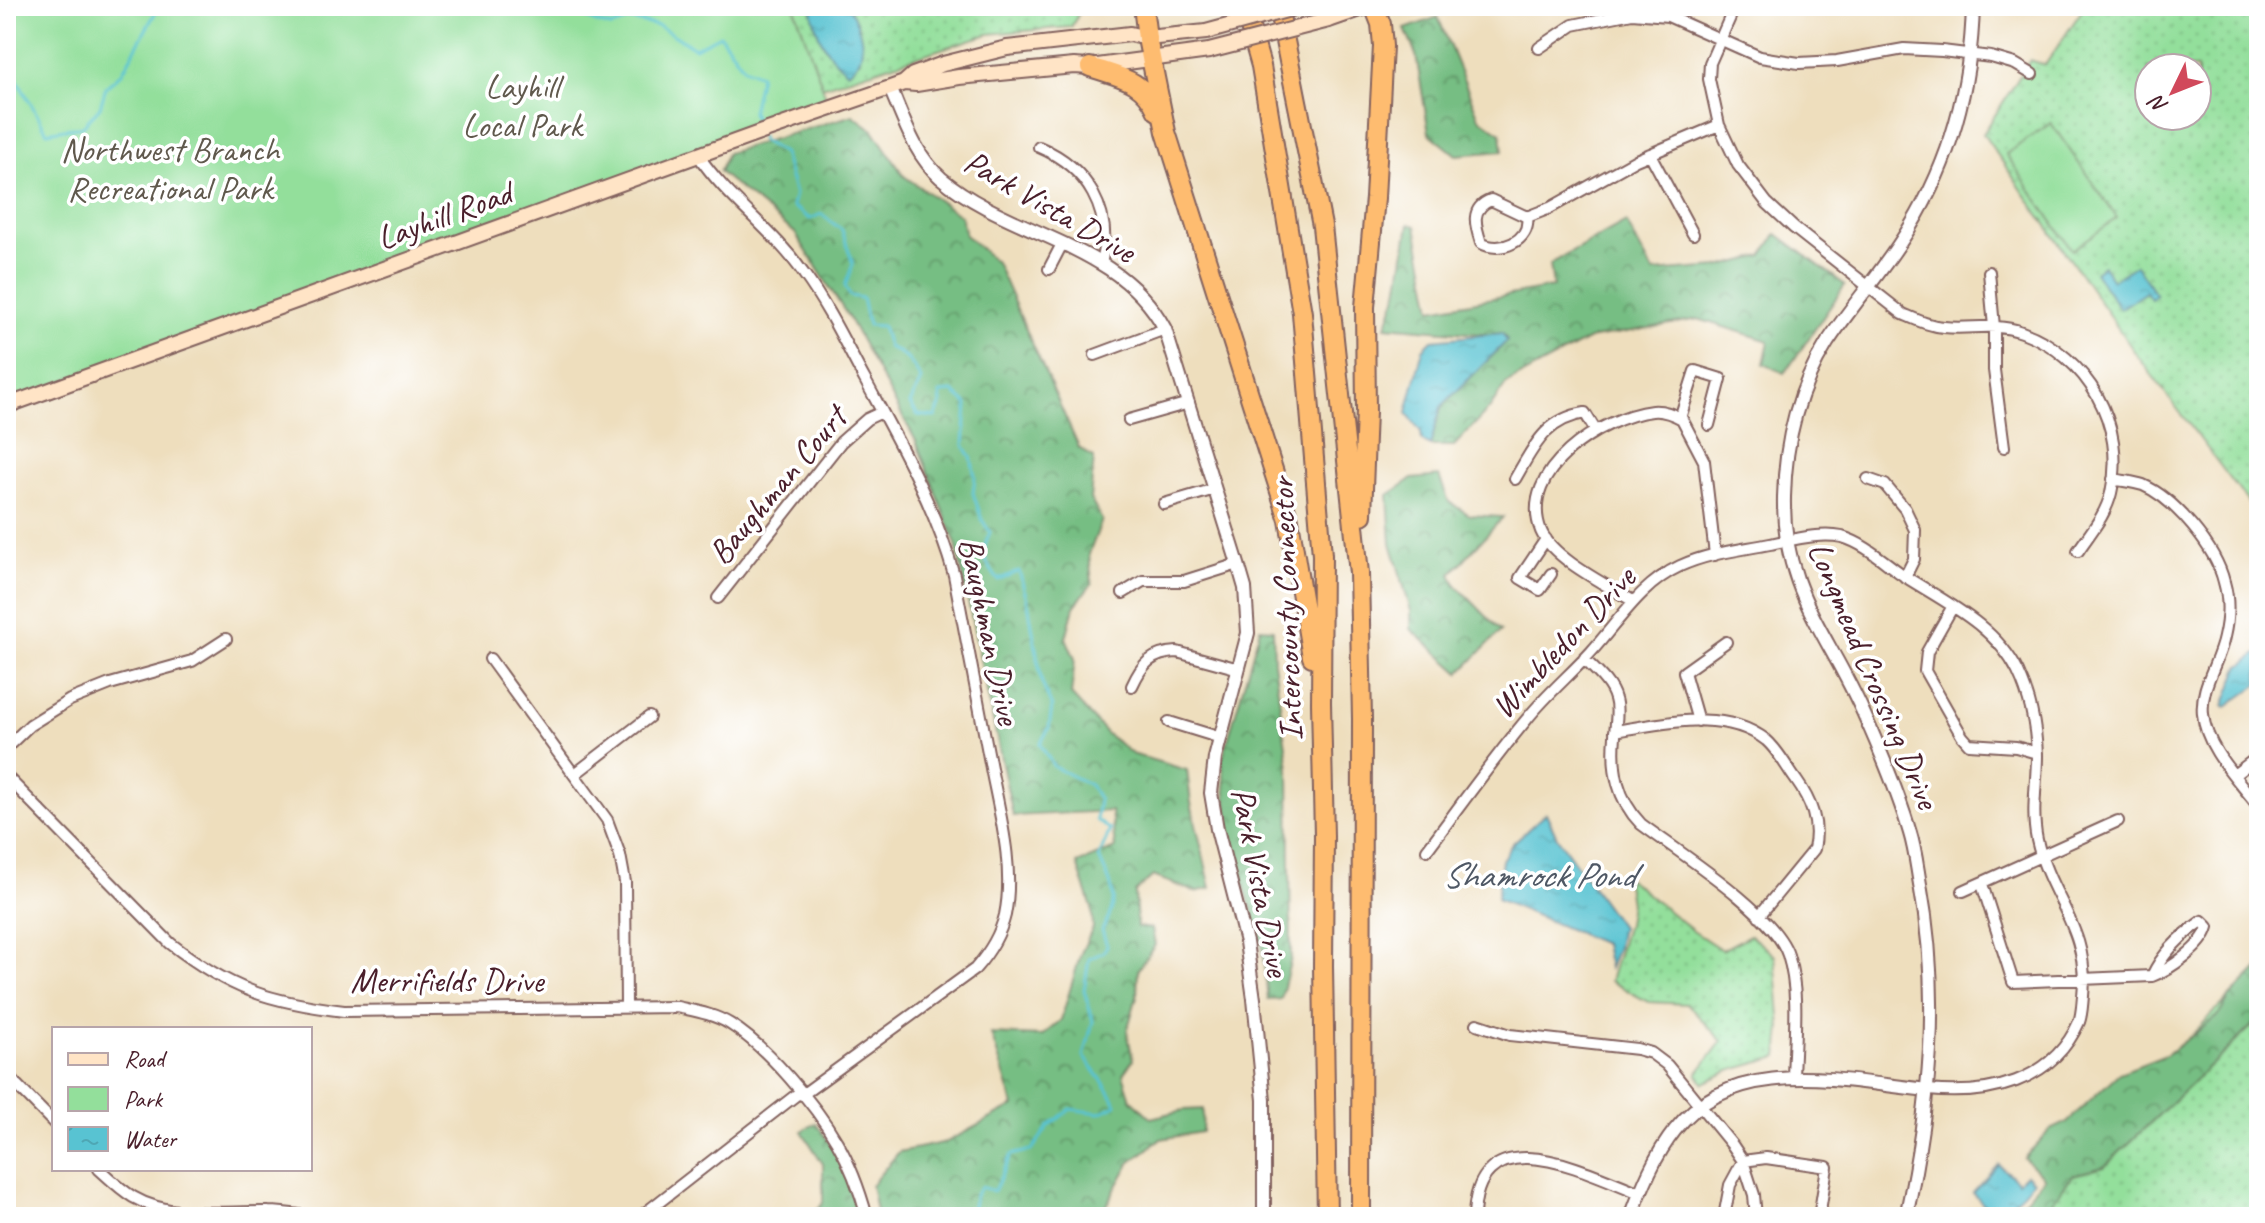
<svg xmlns="http://www.w3.org/2000/svg" width="2265" height="1223" font-family="Caveat,sans-serif">
  <defs>
    <pattern id="grass-dots" width="8" height="8" patternUnits="userSpaceOnUse" patternTransform="scale(2)"><rect width="8" height="8" fill="#93df9b"/><path d="M2 2h.1M6 6h.1" fill="none" stroke="#80bf86" stroke-width="1.8" stroke-linecap="round"/></pattern>
    <pattern id="forest-crowns" width="20" height="18" patternUnits="userSpaceOnUse" patternTransform="scale(2)"><rect width="20" height="18" fill="#76be83"/><path d="M2 6a3 3 0 1 1 6 0M12 15a3 3 0 1 1 6 0" fill="none" stroke="#639a6b"/></pattern>
    <pattern id="water-ripples" width="26" height="14" patternUnits="userSpaceOnUse" patternTransform="scale(2)"><rect width="26" height="14" fill="#58c3d2"/><path d="M2 4q2-2 4 0t4 0M15 11q2-2 4 0t4 0" fill="none" stroke="#4ea7b4"/></pattern>
  </defs>
  <rect width="100%" height="100%" fill="#fff"/>
  <filter id="ink" filterUnits="userSpaceOnUse"><feTurbulence type="fractalNoise" baseFrequency=".0125" numOctaves="2"/><feDisplacementMap in="SourceGraphic" scale="16" xChannelSelector="R" yChannelSelector="G"/><feConvolveMatrix kernelMatrix="1 2 1 2 8 2 1 2 1" color-interpolation-filters="sRGB"/></filter>
  <filter id="wash" filterUnits="userSpaceOnUse"><feTurbulence type="fractalNoise" baseFrequency=".006" numOctaves="4" result="noise"/><feDisplacementMap in="SourceGraphic" scale="32" xChannelSelector="R" yChannelSelector="G"/><feGaussianBlur stdDeviation="1.8" result="paint"/><feColorMatrix in="noise" values="0 0 0 0 0 0 0 0 0 0 0 0 0 0 0 0 0 1.4 0 .05"/><feComposite in="paint" operator="in"/></filter>
  <g filter="url(#wash)">
    <rect width="100%" height="100%" fill="#eedebd"/>
    <path fill="url(#grass-dots)" stroke="#6e7f63" stroke-width="2" fill-rule="evenodd" d="M794 6H1083L1071 27 988 34 822 87Z
      M2085 6H2259V517L2136 354 1983 134 2030 60 2045 65ZM2149 68H2197V116H2149Z
      M1626 877 1693 931 1722 950 1750 935 1775 956 1781 1028 1778 1057 1729 1071 1704 1083 1697 1074 1722 1041 1687 1004 1648 1002 1610 981 1627 924 1630 903Z
      M2259 968V1217H2048L2045 1181Z"/>
    <path fill="url(#forest-crowns)" stroke="#606e57" stroke-width="2" d="M1438 17 1479 118 1501 133 1503 151 1456 155 1429 133 1416 55 1405 29Z
      M853 115 873 130 904 176 961 216 965 235 996 262 1079 448 1094 458 1090 499 1102 520 1089 554 1092 583 1074 607 1066 638 1075 659 1071 695 1106 733 1132 754 1187 770 1191 803 1211 888 1195 892 1153 876 1135 892 1137 927 1152 929 1155 945 1138 969 1137 996 1127 1031 1133 1060 1123 1074 1131 1099 1151 1118 1184 1110 1203 1109 1202 1132 1161 1139 1130 1163 1100 1216 1089 1209 1076 1217H877L871 1185 899 1152 947 1142 1014 1106 991 1034 1042 1036 1061 1020 1081 953 1093 928 1092 908 1077 864 1115 848 1111 811 1013 816 956 544 916 441 847 315 795 233 719 172 727 153Z
      M1626 222 1653 272 1719 267 1762 256 1777 234 1845 285 1785 373 1764 364 1769 341 1698 319 1589 339 1507 383 1489 409 1454 446H1430L1441 407 1507 340 1502 333 1491 335 1386 326 1398 292 1409 224 1416 226 1432 309 1553 287 1550 264Z
      M1439 476 1449 502 1470 515 1503 517 1451 574 1456 585 1501 631 1460 673 1411 629V611L1391 543 1388 495 1412 479Z
      M1260 628 1273 629 1274 662 1289 768 1291 958 1281 999 1268 1000 1262 947 1231 840 1222 760Z
      M2259 968V1014L2252 1026 2104 1167 2073 1175 2041 1217H2009L2044 1178 2024 1158 2050 1130 2067 1122 2119 1073 2166 1055 2218 1016 2230 997Z
      M816 1123C837 1153 853 1180 860 1217H810L823 1203V1164L802 1131Z"/>
    <path fill="#93df9b" stroke="#6e7f63" stroke-width="2" d="M6 6H794L827 100 774 124 6 402Z
      M2051 123 2117 218 2072 250 2006 154Z"/>
    <path fill="url(#water-ripples)" stroke="#51717e" stroke-width="2" d="M811 6H848C860 26 872 56 848 72 824 53 816 35 811 6Z
      M2136 265 2156 295 2151 299 2146 292 2120 309 2095 272 2103 266 2113 280Z
      M1502 333 1507 341 1441 407 1430 446 1422 441 1421 432 1407 413 1423 349 1432 340Z
      M2259 653V684L2227 707 2224 706 2239 667Z
      M1546 813 1557 837 1621 927 1617 947 1609 968 1604 944 1497 899 1502 860 1512 844Z
      M1999 1165 2018 1182 2026 1174 2033 1181 2000 1217H1996L1973 1193Z"/>
    <g fill="none" stroke-linecap="round" stroke-linejoin="round">
      <path stroke="#58c3d2" stroke-width="3" d="M544 6 559 15 580 13 594 22 611 27 629 20 659 26 695 48 720 35 744 68 760 75 752 112 758 130
        M6 53 18 81 47 132 83 126 100 107 106 87 122 73 159 6
        M761 137 762 141 783 153 795 194 792 206 810 219 821 214 842 230 853 264 845 286 850 296 862 298 868 325 882 326 888 347C905 354 913 363 921 380L910 404 918 415 935 417 941 404 940 393 953 392 967 404 964 445 971 457 975 477 973 493 982 520 990 532C979 556 984 559 998 580L1019 571 1028 603 1042 683 1052 707 1049 728 1040 744 1054 767 1090 785 1099 800 1096 820 1110 830 1099 857C1112 889 1122 897 1102 930L1107 946 1103 952 1089 959 1084 990 1093 1021 1084 1056C1095 1073 1109 1086 1116 1105L1100 1113 1070 1109 1048 1127 1032 1150 1011 1155 994 1191 981 1187 975 1195 971 1217"/>
    </g>
  </g>
  <g filter="url(#ink)">
    <g fill="none" stroke-linecap="round" stroke-linejoin="round">
      <g stroke="#83625e" stroke-width="14">
        <path id="minor" d="M1735 6 1710 63 1709 79 1719 125 1738 165 1767 203 1794 228 1903 314C1917 320 1929 326 1944 327 1971 330 1993 322 2022 332 2088 356 2127 425 2111 493 2106 515 2090 533 2078 551
          M1539 48 1573 25 1632 13 1668 16 1760 57 1799 63 1837 61 1904 49 1942 51 1991 57 2015 64 2032 74
          M1039 147C1087 167 1114 212 1101 264
          M1650 154 1693 234
          M698 155C729 201 773 229 804 274 828 307 846 345 865 380 900 445 934 504 954 575 966 638 978 700 990 763 999 811 1015 867 1005 915 1000 936 989 953 975 969L802 1095
          M1491 200 1527 217C1531 241 1500 254 1481 243 1475 225 1470 208 1491 200Z
          M1527 217 1550 208 1636 160 1719 125
          M1049 269 1062 244
          M1989 272 1994 327V370L2004 447
          M1095 355 1165 329
          M1680 418 1695 371 1721 379 1709 425
          M1129 420 1189 403
          M1515 479C1533 448 1545 419 1585 413L1596 431
          M1868 479 1885 485 1905 509 1915 530 1914 559 1905 577
          M2113 479C2122 481 2134 482 2143 485 2175 499 2216 548 2224 582 2229 599 2228 620 2224 637 2219 663 2200 686 2203 714 2206 749 2238 779 2259 807
          M1164 504 1215 489
          M1546 539 1520 578 1540 590 1551 574
          M1123 593 1143 581H1184L1238 564
          M718 598 841 442 867 419 882 412
          M1633 601C1607 585 1553 559 1541 531 1517 471 1602 417 1652 411 1662 410 1673 414 1682 419L1704 461 1715 555
          M1953 606 1927 652 1925 671 1962 736 1969 744 2016 747 2037 753
          M490 659 607 820 620 855 625 882 626 1006
          M1584 659C1595 670 1611 683 1615 699 1619 711 1615 724 1615 736 1612 770 1617 799 1641 824 1677 851 1775 913 1788 955 1800 993 1794 1038 1793 1078
          M1132 686C1142 664 1151 653 1177 652L1239 669
          M1698 721 1684 672 1726 642
          M1169 722 1221 738
          M1615 731C1662 724 1724 707 1766 740 1778 750 1787 768 1796 780 1811 801 1820 823 1814 849L1759 916
          M6 748 30 725 70 700 110 684 192 661 226 639
          M575 774 649 717
          M2234 775 2259 756
          M6 776 170 943C230 990 270 1002 344 1011L677 1007C695 1011 714 1014 730 1024 767 1047 815 1104 837 1142 851 1166 860 1191 867 1217
          M1427 850C1460 806 1492 761 1527 719 1546 695 1570 675 1591 652 1619 621 1641 584 1680 566 1708 553 1740 550 1770 544 1792 540 1820 532 1842 537 1867 544 1888 566 1909 579 1949 604 1996 627 2018 672 2030 697 2036 727 2037 755 2037 783 2031 812 2037 840 2050 899 2090 928 2083 996 2082 1005 2082 1014 2079 1022 2052 1083 1988 1096 1928 1090
          M1982 884 2013 982 2152 976C2171 969 2203 946 2208 927L2202 921C2182 935 2162 954 2152 976
          M1963 891 2118 821
          M1477 1024 1510 1035 1637 1049 1651 1053 1667 1065 1733 1146 1743 1161 1754 1195 1756 1217
          M6 1074 54 1123
          M99 1169C110 1179 120 1189 133 1197 172 1220 225 1211 269 1212 283 1212 298 1215 312 1217
          M1755 1214 1775 1217
          M640 1217 800 1092
          M1474 1217C1477 1115 1586 1172 1640 1193
          M1724 1217 1730 1185 1743 1161 1766 1158 1827 1167 1819 1217"/>
      </g>
      <g stroke="#83625e" stroke-width="16">
        <path id="tertiary" d="M890 88C904 120 914 154 941 178 1011 237 1119 242 1165 329L1238 564 1245 588 1248 633 1215 758 1211 793 1217 829 1246 942 1254 999 1264 1100V1217
          M1631 1217C1642 1187 1655 1155 1675 1130 1734 1053 1846 1082 1928 1090
          M1906 1217C1930 1104 1941 998 1920 884 1917 867 1915 849 1910 833 1898 792 1881 752 1863 712 1829 635 1782 589 1784 497 1785 443 1798 389 1827 343 1853 303 1886 268 1910 227 1951 160 1971 84 1973 6"/>
      </g>
      <g stroke="#83625e" stroke-width="18">
        <path id="secondary" d="M1329 20 1369 6
          M904 83 916 84 959 77 1074 66 1090 67 1209 51
          M6 406 762 132 890 88 904 83 913 75 943 64 1007 48 1130 34 1147 38 1206 32"/>
      </g>
      <g stroke="#83625e" stroke-width="22">
        <path id="motorway" d="M1143 6 1147 38 1166 132 1289 520 1312 657
          M1244 6 1261 66 1302 313 1322 555 1321 703 1324 836 1323 966 1327 1217
          M1278 6 1322 226 1359 573 1362 719 1361 1217
          M1090 67C1120 77 1144 80 1157 111
          M1362 515 1366 411 1365 307 1375 198 1383 46 1381 24 1374 6"/>
      </g>
      <use href="#minor" stroke="#fff" stroke-width="10"/>
      <use href="#tertiary" stroke="#fff" stroke-width="12"/>
      <use href="#secondary" stroke="#ffe4c6" stroke-width="14"/>
      <use href="#motorway" stroke="#febc70" stroke-width="18"/>
      <g stroke="#83625e" stroke-width="18" stroke-linecap="butt">
        <path id="secondary-bridge" d="M1206 32 1301 6
          M1209 51 1329 20"/>
      </g>
      <use href="#secondary-bridge" stroke="#ffe4c6" stroke-width="14"/>
    </g>
  </g>
  <g text-anchor="middle" dominant-baseline="central" stroke-width="7" stroke-linejoin="round" paint-order="stroke">
    <g font-size="34" fill="#60594d" stroke="#fff">
      <text x="522" y="86">Layhill<tspan x="522" dy="39">Local Park</tspan></text>
      <text x="170" y="149">Northwest Branch<tspan x="170" dy="39">Recreational Park</tspan></text>
    </g>
    <g font-size="34" fill="#4a1f2b" stroke="#fff">
      <text transform="translate(1050 206) rotate(30)">Park Vista Drive</text>
      <text transform="translate(444 215) rotate(-20)">Layhill Road</text>
      <text transform="translate(777 485) rotate(-50)">Baughman Court</text>
      <text transform="translate(1286 609) rotate(-92)">Intercounty Connector</text>
      <text transform="translate(990 631) rotate(78)">Baughman Drive</text>
      <text transform="translate(1563 642) rotate(-47)">Wimbledon Drive</text>
      <text transform="translate(1874 675) rotate(67)">Longmead Crossing Drive</text>
      <text transform="translate(1261 882) rotate(79)">Park Vista Drive</text>
      <text x="447" y="980">Merrifields Drive</text>
    </g>
    <g font-size="36" font-style="italic" fill="#4f5865" stroke="#fff">
      <text x="1538" y="875">Shamrock Pond</text>
    </g>
  </g>
  <rect width="2265" height="1223" fill="none" stroke="#fff" stroke-width="32"/>
  <rect x="52" y="1027" width="260" height="144" fill="#ffffff" stroke="#b7a5aa" stroke-width="2"/>
  <rect x="68" y="1053" width="40" height="12" fill="#ffe4c6" stroke="#b7a5aa" stroke-width="2"/>
  <text x="124" y="1067" font-size="24" fill="#4a1f2b">Road</text>
  <rect x="68" y="1087" width="40" height="24" fill="#93df9b" stroke="#b7a5aa" stroke-width="2"/>
  <text x="124" y="1107" font-size="24" fill="#4a1f2b">Park</text>
  <rect x="68" y="1127" width="40" height="24" fill="url(#water-ripples)" stroke="#b7a5aa" stroke-width="2"/>
  <text x="124" y="1147" font-size="24" fill="#4a1f2b">Water</text>
  <g transform="translate(2173 92) rotate(227)"><circle r="38" fill="#ffffff" stroke="#b7a5aa" stroke-width="2"/>
  <path d="M0-6L14 30L0 20L-14 30Z" fill="#d1495b"/>
  <text y="-12" font-size="22" font-weight="bold" text-anchor="middle" fill="#4a1f2b">N</text>
  </g>
</svg>
